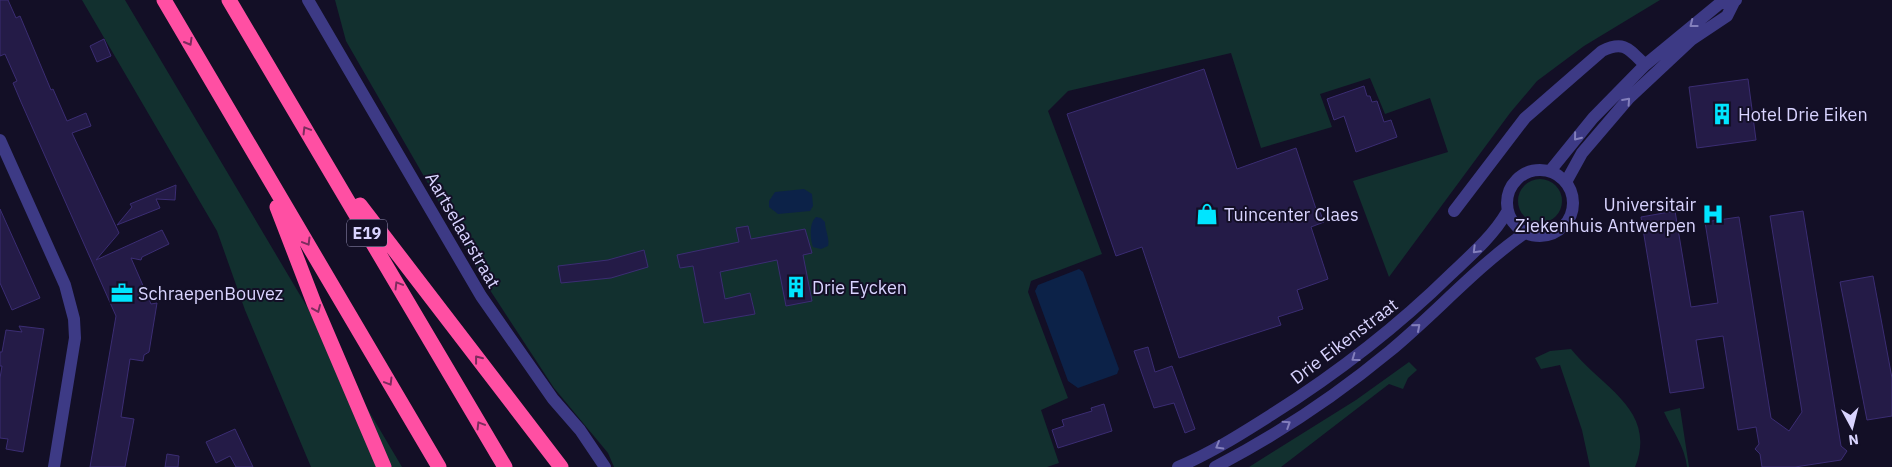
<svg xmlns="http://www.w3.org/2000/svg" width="1892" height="467" font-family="'IBM Plex Sans',sans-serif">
  <rect width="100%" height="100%" fill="#130f26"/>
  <path fill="#12302f" d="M82 0H125L402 467H311L245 310 217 231Z
    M335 0H1660L1584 46 1537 81 1510 113 1389 277 1353 181 1448 152 1430 98 1385 114 1370 78 1320 94 1332 127 1261 148 1231 53 1068 91 1048 111 1102 254 1031 281 1028 292 1068 398 1041 410 1059 463 1047 467H614L608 453 554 388 486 284 346 41Z
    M1518 201a22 22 0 1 1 44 0a22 22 0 1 1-44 0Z
    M1571 349C1601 387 1658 410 1635 467H1590L1582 430 1560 365 1541 369 1535 358 1550 351Z
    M1409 362 1417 370 1408 378 1403 389 1389 384 1281 467H1249L1356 400Z
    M1680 408 1689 467H1687C1685 447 1672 430 1664 412Z"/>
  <path fill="#0c2248" d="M804 189 812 194 813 206 810 211 778 214 769 207V201L775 192Z
    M816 217 821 218 825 222C825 230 830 239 828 246L821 249 813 247C810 239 809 223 816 217Z
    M1079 269 1083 272 1119 369 1117 374 1078 388 1068 381 1035 291 1038 285Z"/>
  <path fill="#241b47" stroke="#3b2d73" d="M0 0H8L16 18 20 16 51 90 53 89 67 121 86 113 91 126 72 133 119 233 96 260 162 230 169 244 142 257 141 260 131 258 151 304 157 303 149 352 144 355 143 361 130 359 121 417 134 419 125 467H90L116 316 21 102 13 83 17 81 5 54 0 56Z
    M104 39 111 56 97 62 90 46Z
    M1204 69 1237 169 1296 148 1317 212H1320L1324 222 1311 227 1328 279 1297 290 1303 309 1278 317 1281 325 1179 358 1142 247 1116 256 1067 114Z
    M1748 79 1756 140 1697 148 1689 87Z
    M1364 86 1367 96H1370L1372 102 1377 101 1384 122 1391 120 1397 137 1356 152 1344 116 1334 120 1327 99Z
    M176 185 175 200 156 199 160 208 117 225 132 207 130 204Z
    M0 209 40 298 12 310 0 283Z
    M1675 211 1691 307 1718 303 1705 222 1739 217 1771 418 1789 431 1802 412 1770 216 1803 211 1841 446 1847 451 1841 460 1795 467H1762L1760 454 1755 449 1759 444 1756 427 1738 430 1723 336 1696 340 1704 388 1670 393 1641 217Z
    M748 226 751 239 805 229 812 253 803 255 812 301 786 306 777 260 720 272 725 299 750 293 755 314 704 323 693 266 680 268 677 255 739 242 736 228Z
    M644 250 648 267 611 278 561 283 558 266 608 260Z
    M1873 276 1892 378V416L1867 420 1840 282Z
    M19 326 44 329 23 452 6 449 8 439 0 438V378L2 366H0V352H2L6 330 22 332Z
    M1148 347 1155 372 1172 366 1195 429 1185 433 1174 403 1154 408 1134 351Z
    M1104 404 1112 431 1058 448 1052 430 1064 426 1062 420 1092 411 1091 408Z
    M235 429 253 467H236L230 456 216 463 206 442Z
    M167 454 179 456 178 467H165Z"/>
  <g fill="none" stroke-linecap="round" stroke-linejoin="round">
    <path stroke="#3d3a85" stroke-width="12" d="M308 0 481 296 553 399 580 430 605 467
      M0 140 65 285 74 319 75 338 54 467
      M1507 203a33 33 0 1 1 66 0a33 33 0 1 1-66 0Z
      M1550 171 1593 118 1645 65 1719 4 1736 0
      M1566 182 1582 153 1629 98 1691 40 1727 16 1735 0
      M1454 211 1525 118 1602 51C1624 40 1629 49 1645 65
      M1178 467C1211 453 1241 434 1271 415 1336 374 1396 328 1451 274 1471 255 1493 236 1507 212
      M1215 467C1275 436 1338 394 1390 351 1436 313 1476 267 1525 233"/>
    <path stroke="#ff4fa3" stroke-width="15" d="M164 0 439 467
      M229 0 505 467
      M360 205 561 467
      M277 207 314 303 384 467"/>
  </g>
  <defs><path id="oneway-chevron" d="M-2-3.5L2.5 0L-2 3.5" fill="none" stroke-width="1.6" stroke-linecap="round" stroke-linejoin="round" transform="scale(1.25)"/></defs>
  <g stroke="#837fbc">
    <use href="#oneway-chevron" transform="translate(1693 24) rotate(142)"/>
    <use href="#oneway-chevron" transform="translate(1627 101) rotate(-48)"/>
    <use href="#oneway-chevron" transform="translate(1577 137) rotate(129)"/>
    <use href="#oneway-chevron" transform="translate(1476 250) rotate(135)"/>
    <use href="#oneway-chevron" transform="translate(1417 327) rotate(-41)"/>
    <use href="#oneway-chevron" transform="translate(1355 358) rotate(144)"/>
    <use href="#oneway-chevron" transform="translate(1287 424) rotate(-33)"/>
    <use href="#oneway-chevron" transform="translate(1219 446) rotate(150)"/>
  </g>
  <g stroke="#7d2c5e">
    <use href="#oneway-chevron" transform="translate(189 42) rotate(60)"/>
    <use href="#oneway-chevron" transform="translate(306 130) rotate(-121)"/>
    <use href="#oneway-chevron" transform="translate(307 242) rotate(59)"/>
    <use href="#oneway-chevron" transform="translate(398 285) rotate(-121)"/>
    <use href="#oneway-chevron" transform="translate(317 309) rotate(67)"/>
    <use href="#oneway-chevron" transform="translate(478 359) rotate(-128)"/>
    <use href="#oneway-chevron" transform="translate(389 382) rotate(59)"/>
    <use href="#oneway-chevron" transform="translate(480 425) rotate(-121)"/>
  </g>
  <defs>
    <g id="building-bare" transform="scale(1.725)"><path d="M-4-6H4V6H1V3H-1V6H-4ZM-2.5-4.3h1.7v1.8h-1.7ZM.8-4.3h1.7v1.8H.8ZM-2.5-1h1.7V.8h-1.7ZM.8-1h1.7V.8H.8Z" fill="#00e5ff" stroke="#130f26" stroke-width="2.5" paint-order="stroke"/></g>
    <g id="shop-bare" transform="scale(1.725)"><path d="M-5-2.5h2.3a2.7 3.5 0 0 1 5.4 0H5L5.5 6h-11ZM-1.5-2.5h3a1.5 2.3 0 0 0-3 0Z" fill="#00e5ff" stroke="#130f26" stroke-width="2.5" paint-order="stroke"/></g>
    <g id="hospital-bare" transform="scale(1.725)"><path d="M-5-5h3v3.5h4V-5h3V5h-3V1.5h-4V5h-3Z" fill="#00e5ff" stroke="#130f26" stroke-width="2.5" paint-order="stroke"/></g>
    <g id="office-bare" transform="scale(1.725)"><path d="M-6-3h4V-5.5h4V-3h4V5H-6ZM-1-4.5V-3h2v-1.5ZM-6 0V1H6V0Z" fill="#00e5ff" stroke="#130f26" stroke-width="2.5" paint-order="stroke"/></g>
  </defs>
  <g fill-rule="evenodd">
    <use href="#building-bare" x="1722" y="114"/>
    <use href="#shop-bare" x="1207" y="214"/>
    <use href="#hospital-bare" x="1713" y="214"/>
    <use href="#building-bare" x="796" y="287"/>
    <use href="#office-bare" x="122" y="293"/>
  </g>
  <g text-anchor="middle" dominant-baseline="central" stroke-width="4" stroke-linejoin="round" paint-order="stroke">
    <rect fill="#130f26" stroke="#9e99be" stroke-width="1" x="347" y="219.5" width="40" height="27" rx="4"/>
    <g font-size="16" font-weight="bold" fill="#d9d4ff">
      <text x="367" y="233">E19</text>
    </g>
    <g font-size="18" fill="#d9d4ff" stroke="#130f26" text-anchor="start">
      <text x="1738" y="114">Hotel Drie Eiken</text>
      <text x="1696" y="204" text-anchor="end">Universitair<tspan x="1696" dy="21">Ziekenhuis Antwerpen</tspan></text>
      <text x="1224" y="214">Tuincenter Claes</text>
      <text x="812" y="287">Drie Eycken</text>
      <text x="138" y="293">SchraepenBouvez</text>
    </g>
    <g font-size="18" fill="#d9d4ff" stroke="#130f26">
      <text transform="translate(463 230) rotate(60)">Aartselaarstraat</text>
      <text transform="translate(1344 341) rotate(-37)">Drie Eikenstraat</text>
    </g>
  </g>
  <g transform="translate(1852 427) rotate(173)" stroke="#130f26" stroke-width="4" paint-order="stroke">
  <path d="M0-4L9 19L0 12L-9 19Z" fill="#d9d4ff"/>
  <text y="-8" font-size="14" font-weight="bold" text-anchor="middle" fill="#d9d4ff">N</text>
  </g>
</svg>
